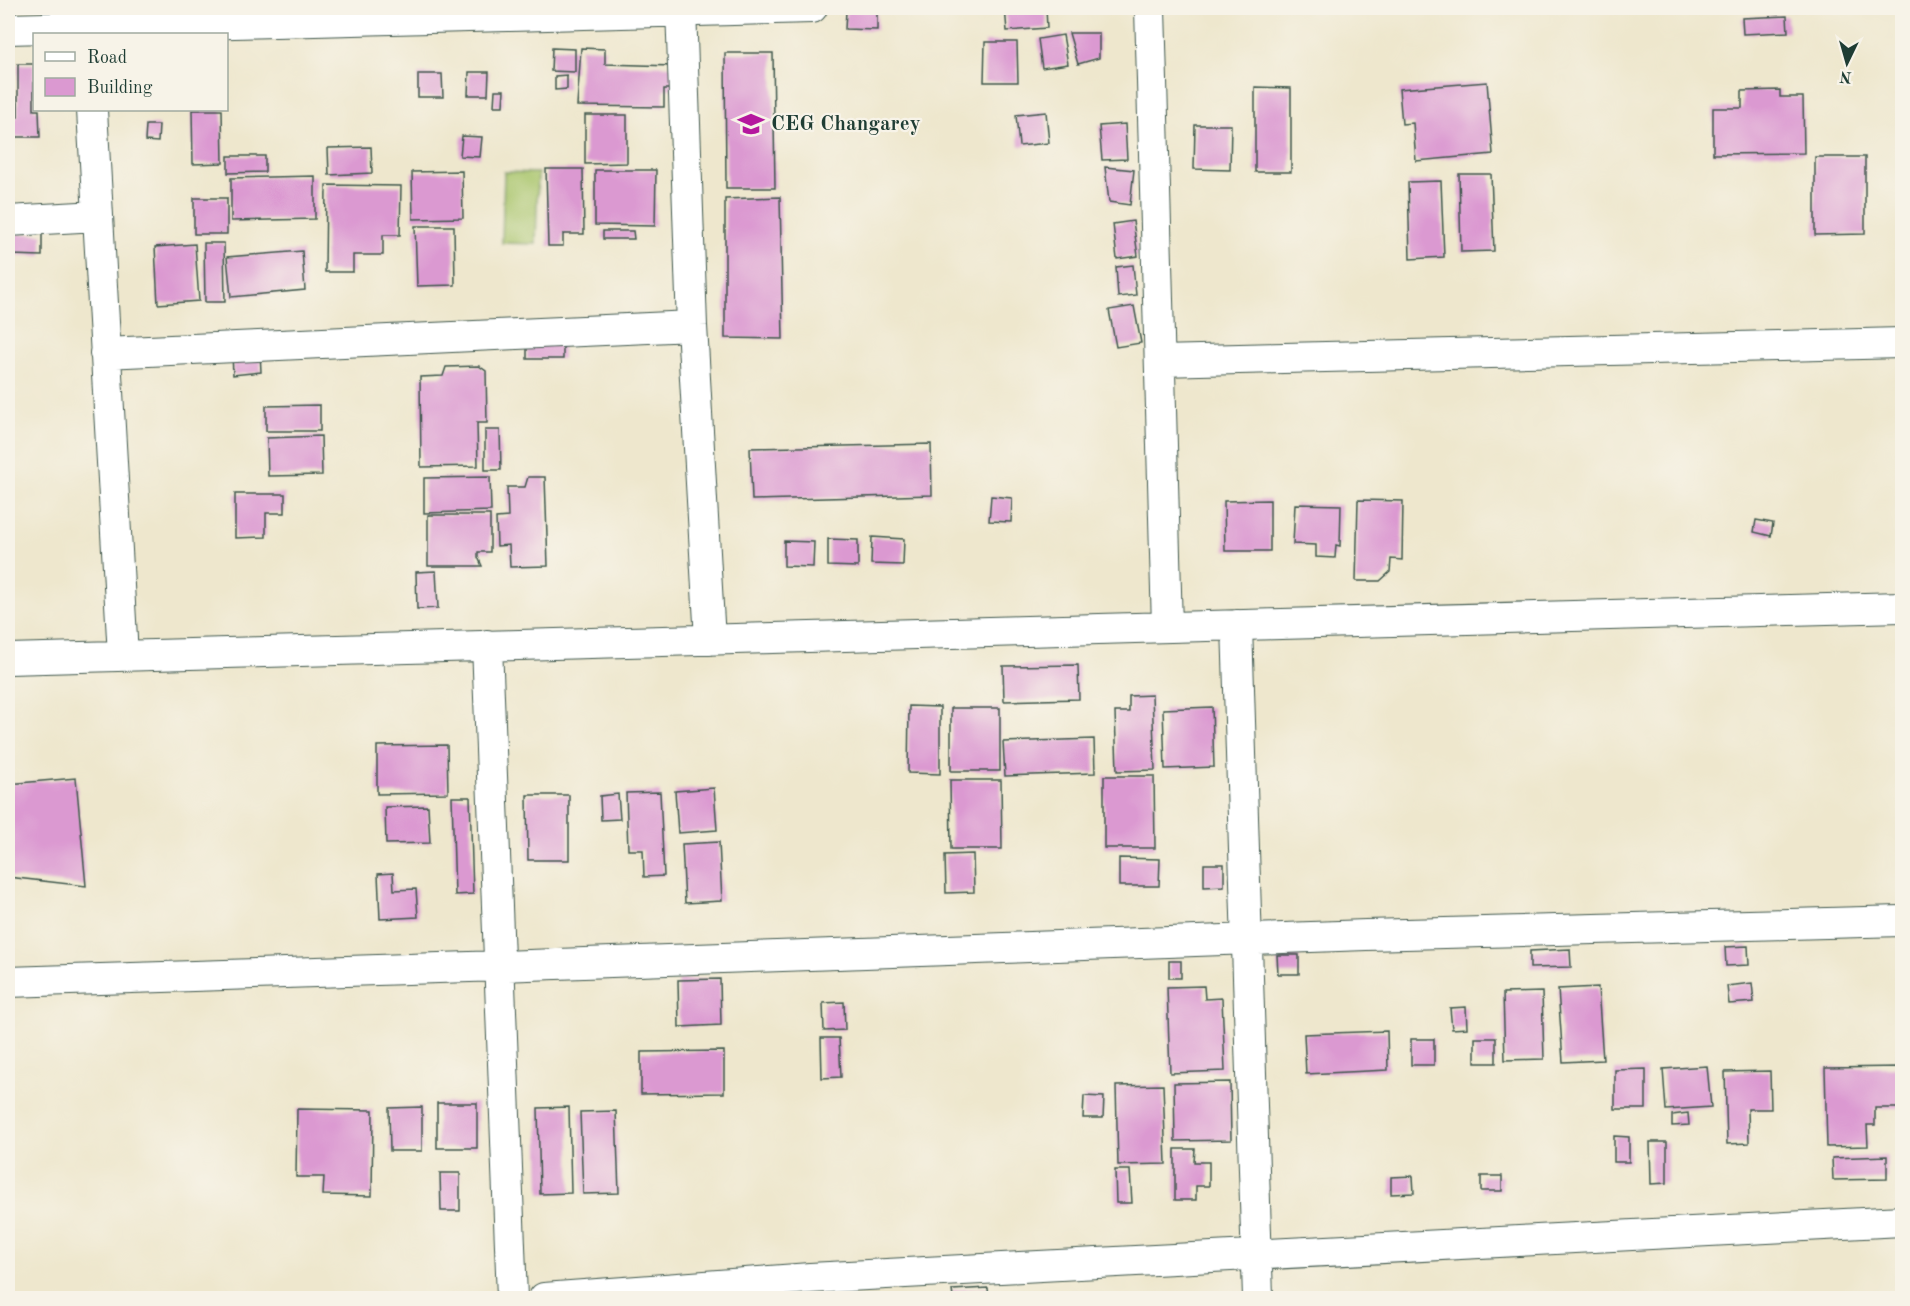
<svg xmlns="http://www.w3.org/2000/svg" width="1910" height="1306" font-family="'Old Standard TT',serif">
  <rect width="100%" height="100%" fill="#f7f3e8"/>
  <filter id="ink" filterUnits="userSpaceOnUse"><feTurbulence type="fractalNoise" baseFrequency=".0167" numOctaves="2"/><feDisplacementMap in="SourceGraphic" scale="12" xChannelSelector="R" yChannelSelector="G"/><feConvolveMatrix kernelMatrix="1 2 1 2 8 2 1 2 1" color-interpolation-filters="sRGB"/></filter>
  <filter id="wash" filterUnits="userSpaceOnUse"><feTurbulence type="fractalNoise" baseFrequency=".008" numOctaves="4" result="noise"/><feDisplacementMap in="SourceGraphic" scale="24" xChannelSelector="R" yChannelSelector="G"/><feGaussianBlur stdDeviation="1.35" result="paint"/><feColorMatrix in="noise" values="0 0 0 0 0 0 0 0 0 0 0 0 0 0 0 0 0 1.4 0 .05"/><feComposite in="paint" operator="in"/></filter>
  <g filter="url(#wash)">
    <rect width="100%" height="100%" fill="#eee7cd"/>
    <path fill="#a8c56b" stroke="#648150" stroke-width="1.5" d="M504 172 538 173 536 244 502 243Z"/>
    <g id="blocks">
      <path fill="#db99d1" d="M1005 8H1046L1047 28 1007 31Z
        M846 11H877V30L845 29Z
        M1787 16 1788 32 1743 34 1742 18Z
        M1069 33H1099V58L1078 64Z
        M1063 35 1068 64 1042 68 1038 39Z
        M985 42H1017L1018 82H984Z
        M552 48 575 49V72L551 71Z
        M581 48 605 49V64L673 66 674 89H664V107L577 106Z
        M725 53H773L775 188H726Z
        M18 64H34V110H39L40 137H12L11 117H18Z
        M469 72H489L488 95H468Z
        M418 74H442L443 97H418Z
        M567 75V89L555 90V76Z
        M1487 82 1493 154 1416 161 1413 123 1402 124 1399 89Z
        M1255 87 1291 88V172H1255Z
        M495 90H504L503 106H494Z
        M1780 90V97H1803L1804 153 1713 154V108H1742V91Z
        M192 110H222L223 163 193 164Z
        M1046 112 1049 143 1019 146 1016 115Z
        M585 115H627V163L585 164Z
        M1125 124 1127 159 1102 160 1099 126Z
        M146 125H159L158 142 145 141Z
        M1195 125H1231L1230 170 1194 169Z
        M462 136 482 137 480 157 460 156Z
        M371 147 372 173 329 175 328 148Z
        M228 156H265V172L228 173Z
        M1815 157H1865V234L1815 235Z
        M1105 167 1134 170 1130 205 1109 202Z
        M546 169H583L584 234H563V246H548Z
        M595 170H656L655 226 595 225Z
        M462 171 463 218 413 219 412 172Z
        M1459 174H1491L1494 251 1461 252Z
        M315 176V219L231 221V178Z
        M1441 181 1444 257 1410 259 1408 182Z
        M326 185 401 186 400 235H383V255H353V272H325Z
        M780 197 783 339 725 338V199Z
        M194 198H227V234H194Z
        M1133 221 1138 256 1117 259 1113 224Z
        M415 226H454L455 285 417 286Z
        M603 231H633L634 239H603Z
        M11 234H42V256L11 255Z
        M204 243H224L225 302H205Z
        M195 244 199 301 158 304 155 247Z
        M302 251 305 290 231 297 227 257Z
        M1133 265 1136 295 1118 297 1116 267Z
        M1134 306 1141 343 1116 347 1109 310Z
        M527 338H563V359H527Z
        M260 352 261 372 233 375 232 354Z
        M479 366 486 371 487 423H477L478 466 421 467 420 377 443 376 446 367Z
        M320 405V431H266V406Z
        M485 430H500L501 470H485Z
        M321 436 322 475 268 476 267 438Z
        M931 444 932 495 752 500 750 448Z
        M490 477 491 511 424 513V478Z
        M528 477H545L548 566 510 567 509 545 497 546 496 518 508 517 507 487H525Z
        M235 494H285V513H266V537L235 538Z
        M991 496 1012 498 1011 522 989 521Z
        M1270 500V551H1225L1224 501Z
        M1358 500 1403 501 1402 560 1391 559 1390 572 1380 581H1356Z
        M1295 504 1341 505 1340 546 1336 545 1335 558 1316 557V545L1293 544Z
        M428 515H490V552H478V557L482 566H428Z
        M1756 520 1773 523 1771 536 1754 532Z
        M872 537 904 539 903 565 871 564Z
        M828 539 858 540V567L828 566Z
        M784 541 814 542 813 567 784 566Z
        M436 571 438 608 417 609 416 572Z
        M1078 665 1079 699 1004 701 1003 666Z
        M1152 695 1155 770 1117 771 1115 712H1129V696Z
        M909 706 940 707V774L908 773Z
        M1212 707 1214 767 1165 769 1163 709Z
        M951 708H1000V771H951Z
        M1094 739 1095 773 1005 776 1003 742Z
        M447 745 448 793 377 794V746Z
        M1104 776H1154L1155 848H1104Z
        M76 778 86 886 8 877V784Z
        M950 780H1001L1002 849H951Z
        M714 788 717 830 678 833 675 791Z
        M660 792 664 876 644 877 643 850H628L626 793Z
        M618 794 620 819 601 820 600 796Z
        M527 795H569V860H528Z
        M452 797H470L473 894 455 895Z
        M428 806 430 843 386 844 385 807Z
        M719 842 722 901 685 903 682 844Z
        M973 854 974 892 946 893 945 855Z
        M1119 858 1160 859 1159 886H1119Z
        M1204 864H1224V886L1204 887Z
        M393 873 394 890 416 889 418 917 380 919 378 874Z
        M1748 946 1749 965 1726 966 1725 947Z
        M1570 949 1571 967 1530 968V951Z
        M1277 955H1299V974H1278Z
        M1169 961H1181V978H1169Z
        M720 979 721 1025 679 1027 678 980Z
        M1752 983 1754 1002 1729 1004 1727 986Z
        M1204 986 1205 999 1222 998 1225 1071 1170 1073 1167 987Z
        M1598 987 1603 1060 1563 1062 1558 989Z
        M1542 992 1544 1059 1505 1060 1503 993Z
        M844 1002 845 1030 824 1031 823 1003Z
        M1466 1007 1467 1028 1452 1029 1450 1008Z
        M1387 1031 1388 1070 1306 1074 1304 1034Z
        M821 1038H839L841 1077 822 1078Z
        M1475 1038H1496V1063H1475Z
        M1411 1039H1434V1065H1411Z
        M724 1051V1093L641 1094V1052Z
        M1707 1066 1711 1107 1666 1110 1663 1069Z
        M1902 1067V1108H1875V1125H1867L1868 1146 1827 1147 1825 1068Z
        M1646 1069V1109H1615V1070Z
        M1770 1071 1771 1109H1748L1749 1143 1727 1144 1725 1072Z
        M1230 1082 1231 1140 1175 1141 1174 1083Z
        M1163 1085 1166 1164 1118 1165 1116 1086Z
        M1084 1096 1104 1097 1103 1118H1083Z
        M437 1103H477V1148H437Z
        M422 1107V1151H390L389 1108Z
        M569 1107 571 1193 540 1194 538 1108Z
        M297 1109 373 1110 372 1196 323 1195 324 1177H296Z
        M616 1111 619 1193 583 1194 580 1112Z
        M1688 1113 1689 1125 1672 1126V1115Z
        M1614 1136 1629 1137V1162H1614Z
        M1650 1142H1667V1183L1651 1184Z
        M1175 1149H1195L1194 1162H1209V1186H1196V1200H1175Z
        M1887 1156V1179L1833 1180 1832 1158Z
        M1115 1170H1130L1132 1203H1116Z
        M440 1173H460V1211H441Z
        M1413 1176 1414 1193 1391 1194V1177Z
        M1481 1176H1502V1191H1481Z
        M988 1288 989 1298H953L952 1290Z
        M1340 1294H1353V1298H1340Z"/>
    </g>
  </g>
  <g filter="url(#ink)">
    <use href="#blocks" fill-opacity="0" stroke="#3e564b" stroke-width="1.5"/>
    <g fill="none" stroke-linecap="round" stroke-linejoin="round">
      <g stroke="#3e564b" stroke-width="32">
        <path id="street" d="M681 8 692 326 710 640
          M1150 8 1167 627
          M8 29 812 8
          M92 110 123 656
          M8 221 98 216
          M105 353 692 326
          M1160 361 1902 343
          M1237 625 1258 1298
          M487 645 512 1298
          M8 659 1902 607
          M8 982 500 966 1366 935 1902 921
          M544 1298 810 1278 1902 1221"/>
      </g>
      <use href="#street" stroke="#fff" stroke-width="30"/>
    </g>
  </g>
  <defs>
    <g id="school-bare" transform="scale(2.07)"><path d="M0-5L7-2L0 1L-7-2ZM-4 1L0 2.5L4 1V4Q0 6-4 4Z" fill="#b5179e" stroke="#f7f3e8" stroke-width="2.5" paint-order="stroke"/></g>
  </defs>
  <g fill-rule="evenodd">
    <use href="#school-bare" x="751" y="124"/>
  </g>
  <g text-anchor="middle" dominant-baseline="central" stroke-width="4.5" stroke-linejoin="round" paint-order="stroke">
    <g font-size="21" font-weight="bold" fill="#1f3d34" stroke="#f7f3e8" text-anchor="start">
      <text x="771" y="124">CEG Changarey</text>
    </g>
  </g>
  <rect width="1910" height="1306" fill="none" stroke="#f7f3e8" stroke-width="30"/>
  <rect x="33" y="33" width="195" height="78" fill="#f7f3e8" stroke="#a1aaa0" stroke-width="1.5"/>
  <rect x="45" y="52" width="30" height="9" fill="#ffffff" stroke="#a1aaa0" stroke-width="1.5"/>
  <text x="87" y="63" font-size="18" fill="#1f3d34">Road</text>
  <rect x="45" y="78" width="30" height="18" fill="#db99d1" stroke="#a1aaa0" stroke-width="1.5"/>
  <text x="87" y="93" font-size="18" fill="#1f3d34">Building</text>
  <g transform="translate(1847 63) rotate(185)" stroke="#f7f3e8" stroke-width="4.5" paint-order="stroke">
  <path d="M0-4.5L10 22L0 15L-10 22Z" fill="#1f3d34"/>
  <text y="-9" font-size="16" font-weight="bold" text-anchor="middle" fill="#1f3d34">N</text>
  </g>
</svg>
